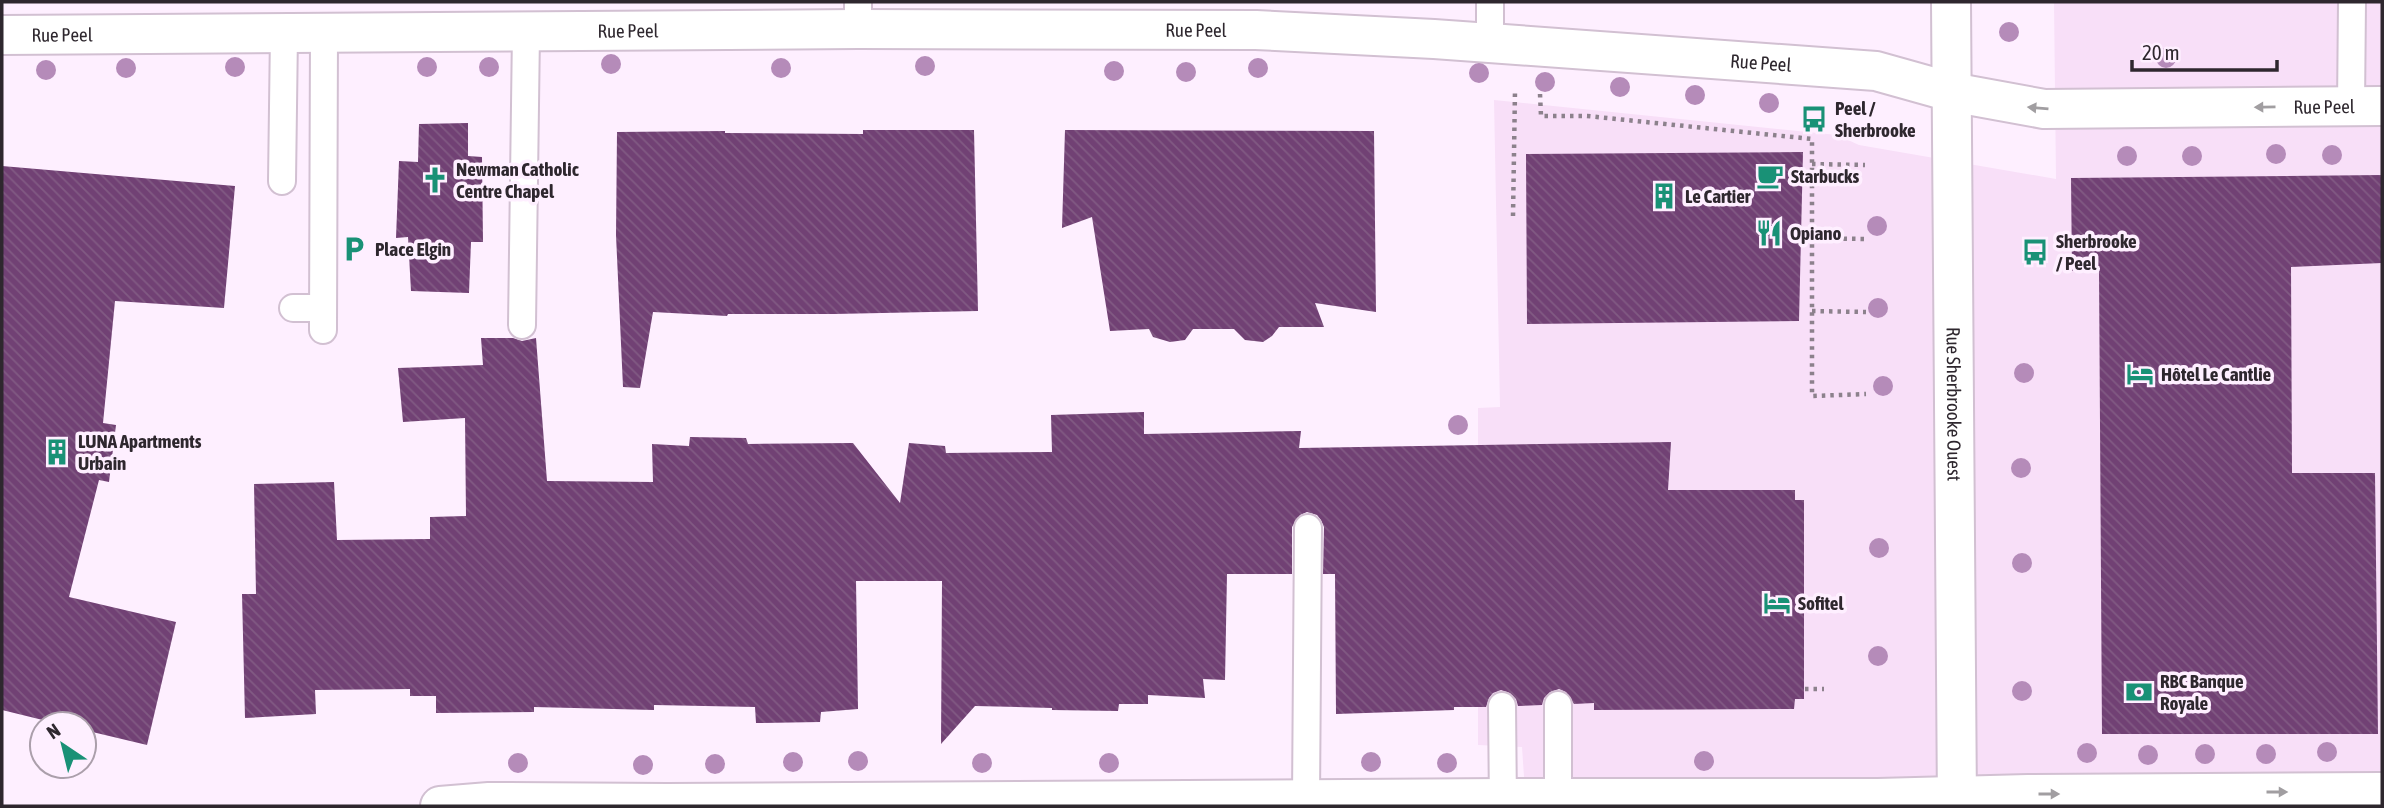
<svg xmlns="http://www.w3.org/2000/svg" width="2384" height="808" font-family="'Asap Condensed',sans-serif">
  <defs>
    <pattern id="building-back-hatch" width="6" height="6" patternUnits="userSpaceOnUse" patternTransform="scale(1.75)"><rect width="6" height="6" fill="#714174"/><path d="M-1 5l2 2M0 0l6 6M5-1l2 2" fill="none" stroke="#815a83"/></pattern>
  </defs>
  <rect width="100%" height="100%" fill="#feefff"/>
  <path fill="#f8dff8" d="M2054 2H2382V806H1526L1522 747 1478 745V408L1500 407 1494 100 1837 135 1859 145 2056 179Z"/>
  <path fill="url(#building-back-hatch)" d="M468 123V156L482 157 483 242H471L469 293 411 291 408 237 396 238 399 161 418 162 419 124Z
    M863 130H974L978 311 834 314H728L727 316 653 312 640 388 623 387 616 235 617 132 725 131V133L863 134Z
    M1065 130 1374 131 1376 312 1315 303 1324 327H1279L1272 336 1263 342 1245 340 1234 329H1193L1185 340 1170 342 1153 337 1149 329 1110 331 1092 217 1062 228Z
    M1803 152 1799 321 1527 324 1526 154Z
    M2 166 235 186 224 308 115 301 103 423 116 425 109 482 99 480 69 597 176 622 147 745 84 730V724H59L2 710Z
    M2382 175V263L2291 267 2292 473H2375L2378 734H2102L2099 270 2072 271 2071 178Z
    M481 338H513L522 341 536 338 547 481 653 482 652 444 689 446 690 437 746 438 748 444 853 443 900 503 909 443 945 446 946 453 1052 452 1051 415 1144 412V434L1301 431 1299 448 1671 442 1668 490H1795V500H1804V699H1795L1794 709 1594 710V703L1574 704 1566 692 1559 689 1550 692 1544 698 1542 705 1518 706 1516 699 1510 693 1501 690 1493 693 1489 698 1486 707H1454V710L1336 714 1335 574H1323L1324 527 1321 520 1317 515 1307 512 1300 515 1292 527V574H1227L1225 680 1203 679 1205 698 1148 695V704H1119L1118 711 1052 710V708L975 706 941 744 942 581H856L858 709 821 712 820 722 756 723 755 707 654 705V710L534 707V712L436 713V696H410V689L315 690 316 714 245 718 242 594H256L254 484 334 482 337 540 430 539V517L466 516 465 418 403 422 398 368 483 365Z"/>
  <g fill="none" stroke-linecap="round" stroke-linejoin="round">
    <g stroke="#d2c0d2" stroke-width="30">
      <path id="service" d="M858 2V29
        M1490 2V43
        M2351 106 2352 2
        M282 181 284 33
        M293 308H323
        M522 325 526 32
        M323 330 324 33
        M1502 706 1503 806
        M1558 798V705
        M1306 799 1308 528"/>
    </g>
    <g stroke="#d2c0d2" stroke-width="42">
      <path id="minor" d="M440 806 489 802 667 803 1503 798H1878L2028 794 2382 792"/>
    </g>
    <g stroke="#d2c0d2" stroke-width="42">
      <g id="tertiary">
        <path id="s1" d="M2 35 858 29 1256 30 1434 39 1876 71 1951 92 2044 109 2382 106"/>
      </g>
    </g>
    <g stroke="#d2c0d2" stroke-width="42">
      <g id="primary">
        <path id="s2" d="M1951 2 1957 806"/>
      </g>
    </g>
    <path stroke="#8c818c" stroke-width="4.5" stroke-dasharray="3.5 5" stroke-linecap="butt" d="M1540 94 1541 116H1587L1812 139V396L1866 394
      M1812 164 1865 165
      M1513 216 1515 91
      M1801 238 1865 239
      M1812 311 1866 312
      M1805 689H1824"/>
    <use href="#service" stroke="#fff" stroke-width="26"/>
    <use href="#minor" stroke="#fff" stroke-width="38"/>
    <use href="#tertiary" stroke="#fff" stroke-width="38"/>
    <use href="#primary" stroke="#fff" stroke-width="38"/>
  </g>
  <g fill="#b58bb9">
    <circle cx="2009" cy="32" r="10"/>
    <circle cx="2166" cy="58" r="10"/>
    <circle cx="611" cy="64" r="10"/>
    <circle cx="925" cy="66" r="10"/>
    <circle cx="235" cy="67" r="10"/>
    <circle cx="427" cy="67" r="10"/>
    <circle cx="489" cy="67" r="10"/>
    <circle cx="126" cy="68" r="10"/>
    <circle cx="781" cy="68" r="10"/>
    <circle cx="1258" cy="68" r="10"/>
    <circle cx="46" cy="70" r="10"/>
    <circle cx="1114" cy="71" r="10"/>
    <circle cx="1186" cy="72" r="10"/>
    <circle cx="1479" cy="73" r="10"/>
    <circle cx="1545" cy="82" r="10"/>
    <circle cx="1620" cy="87" r="10"/>
    <circle cx="1695" cy="95" r="10"/>
    <circle cx="1769" cy="103" r="10"/>
    <circle cx="2276" cy="154" r="10"/>
    <circle cx="2332" cy="155" r="10"/>
    <circle cx="2127" cy="156" r="10"/>
    <circle cx="2192" cy="156" r="10"/>
    <circle cx="1877" cy="226" r="10"/>
    <circle cx="1878" cy="308" r="10"/>
    <circle cx="2024" cy="373" r="10"/>
    <circle cx="1883" cy="386" r="10"/>
    <circle cx="1458" cy="425" r="10"/>
    <circle cx="2021" cy="468" r="10"/>
    <circle cx="1879" cy="548" r="10"/>
    <circle cx="2022" cy="563" r="10"/>
    <circle cx="1878" cy="656" r="10"/>
    <circle cx="2022" cy="691" r="10"/>
    <circle cx="2327" cy="752" r="10"/>
    <circle cx="2087" cy="753" r="10"/>
    <circle cx="2205" cy="754" r="10"/>
    <circle cx="2266" cy="754" r="10"/>
    <circle cx="2148" cy="755" r="10"/>
    <circle cx="858" cy="761" r="10"/>
    <circle cx="1704" cy="761" r="10"/>
    <circle cx="793" cy="762" r="10"/>
    <circle cx="1371" cy="762" r="10"/>
    <circle cx="518" cy="763" r="10"/>
    <circle cx="982" cy="763" r="10"/>
    <circle cx="1109" cy="763" r="10"/>
    <circle cx="1447" cy="763" r="10"/>
    <circle cx="715" cy="764" r="10"/>
    <circle cx="643" cy="765" r="10"/>
  </g>
  <defs><path id="oneway-solid" d="M-6-.8H1V-3.2L6.5 0L1 3.2V.8H-6Z" transform="scale(1.75)"/></defs>
  <g fill="#a19ea1">
    <use href="#oneway-solid" transform="translate(2265 107) rotate(179)"/>
    <use href="#oneway-solid" transform="translate(2038 108) rotate(-175)"/>
    <use href="#oneway-solid" transform="translate(2277 792)"/>
    <use href="#oneway-solid" transform="translate(2049 794)"/>
  </g>
  <defs>
    <g id="bus-bare" transform="scale(2.1)"><path d="M-5-6H5V4H4V6H2V4H-2V6H-4V4H-5ZM-3.5-4V0h7V-4ZM-3.5 1.2v1.5H-2V1.2ZM2 1.2v1.5H3.5V1.2Z" fill="#199176" stroke="#feefff" stroke-width="2.5" paint-order="stroke"/></g>
    <g id="cafe-bare" transform="scale(2.1)"><path d="M-5.5-4.5H6V0H3Q3 3.5 0 3.5H-2.5Q-5.5 3.5-5.5 0ZM3-3.2v2h1.7v-2ZM-6 4.5H4V6H-6Z" fill="#199176" stroke="#feefff" stroke-width="2.5" paint-order="stroke"/></g>
    <g id="church-bare" transform="scale(2.1)"><path d="M-1.2-6h2.4v3.5h3.3v2.4h-3.3V6h-2.4V-.1h-3.3v-2.4h3.3Z" fill="#199176" stroke="#feefff" stroke-width="2.5" paint-order="stroke"/></g>
    <g id="building-bare" transform="scale(2.1)"><path d="M-4-6H4V6H1V3H-1V6H-4ZM-2.5-4.3h1.7v1.8h-1.7ZM.8-4.3h1.7v1.8H.8ZM-2.5-1h1.7V.8h-1.7ZM.8-1h1.7V.8H.8Z" fill="#199176" stroke="#feefff" stroke-width="2.5" paint-order="stroke"/></g>
    <g id="restaurant-bare" transform="scale(2.1)"><path d="M-5-6h1v4h1v-4h1v4h1v-4h1v5L-1.5 .5V6h-2V.5L-5-1ZM5-6V6H3V1.5H1.5Q1.5-4 5-6Z" fill="#199176" stroke="#feefff" stroke-width="2.5" paint-order="stroke"/></g>
    <g id="parking-bare" transform="scale(2.1)"><path d="M-3.5-5.5H1a3.5 3.5 0 0 1 0 7H-1V5.5H-3.5ZM-1-3.4V-.6H.8a1.4 1.4 0 0 0 0-2.8Z" fill="#199176" stroke="#feefff" stroke-width="2.5" paint-order="stroke"/></g>
    <g id="hotel-bare" transform="scale(2.1)"><path d="M-6-4.5h1.5V1H6V5H4.5V3h-9V5H-6ZM-4 0a1.8 1.8 0 1 1 3.6 0ZM.5 0V-2.5h3Q6-2.5 6 0Z" fill="#199176" stroke="#feefff" stroke-width="2.5" paint-order="stroke"/></g>
    <g id="bank-bare" transform="scale(2.1)"><path d="M-6-4H6V4H-6ZM0-2.3a2.3 2.3 0 1 0 0 4.6a2.3 2.3 0 1 0 0-4.6Z" fill="#199176" stroke="#feefff" stroke-width="2.5" paint-order="stroke"/></g>
  </defs>
  <g fill-rule="evenodd">
    <use href="#bus-bare" x="1814" y="119"/>
    <use href="#cafe-bare" x="1770" y="176"/>
    <use href="#church-bare" x="435" y="180"/>
    <use href="#building-bare" x="1664" y="196"/>
    <use href="#restaurant-bare" x="1769" y="233"/>
    <use href="#parking-bare" x="354" y="249"/>
    <use href="#bus-bare" x="2035" y="252"/>
    <use href="#hotel-bare" x="2140" y="374"/>
    <use href="#building-bare" x="57" y="452"/>
    <use href="#hotel-bare" x="1777" y="603"/>
    <use href="#bank-bare" x="2139" y="692"/>
  </g>
  <g text-anchor="middle" dominant-baseline="central" stroke-width="7" stroke-linejoin="round" paint-order="stroke">
    <g font-size="19" fill="#2e272e" stroke="#feefff">
      <text stroke="none"><textPath href="#s1" startOffset="1194">Rue Peel</textPath></text>
      <text stroke="none"><textPath href="#s1" startOffset="626">Rue Peel</textPath></text>
      <text stroke="none"><textPath href="#s1" startOffset="60">Rue Peel</textPath></text>
      <text stroke="none"><textPath href="#s1" startOffset="1760">Rue Peel</textPath></text>
      <text stroke="none"><textPath href="#s1" startOffset="2328">Rue Peel</textPath></text>
      <text stroke="none"><textPath href="#s2" startOffset="402">Rue Sherbrooke Ouest</textPath></text>
    </g>
    <g font-size="19" font-weight="bold" fill="#2e272e" stroke="#feefff" text-anchor="start">
      <text x="1835" y="108">Peel /<tspan x="1835" dy="22">Sherbrooke</tspan></text>
      <text x="456" y="169">Newman Catholic<tspan x="456" dy="22">Centre Chapel</tspan></text>
      <text x="1791" y="176">Starbucks</text>
      <text x="1685" y="196">Le Cartier</text>
      <text x="1790" y="233">Opiano</text>
      <text x="2056" y="241">Sherbrooke<tspan x="2056" dy="22">/ Peel</tspan></text>
      <text x="375" y="249">Place Elgin</text>
      <text x="2161" y="374">Hôtel Le Cantlie</text>
      <text x="78" y="441">LUNA Apartments<tspan x="78" dy="22">Urbain</tspan></text>
      <text x="1798" y="603">Sofitel</text>
      <text x="2160" y="681">RBC Banque<tspan x="2160" dy="22">Royale</tspan></text>
    </g>
  </g>
  <rect width="2384" height="808" fill="none" stroke="#2e272e" stroke-width="7"/>
  <g transform="translate(63 745) rotate(325)"><circle r="33" fill="#feefff" stroke="#ab9fab" stroke-width="2"/>
  <path d="M0-5L12 26L0 18L-12 26Z" fill="#199176"/>
  <text y="-10" font-size="19" font-weight="bold" text-anchor="middle" fill="#2e272e">N</text>
  </g>
  <path d="M2132 60v10h145v-10" fill="none" stroke="#2e272e" stroke-width="3.5"/>
  <text x="2142" y="60" font-size="21" fill="#2e272e" stroke="#feefff" stroke-width="5" paint-order="stroke">20 m</text>
</svg>
